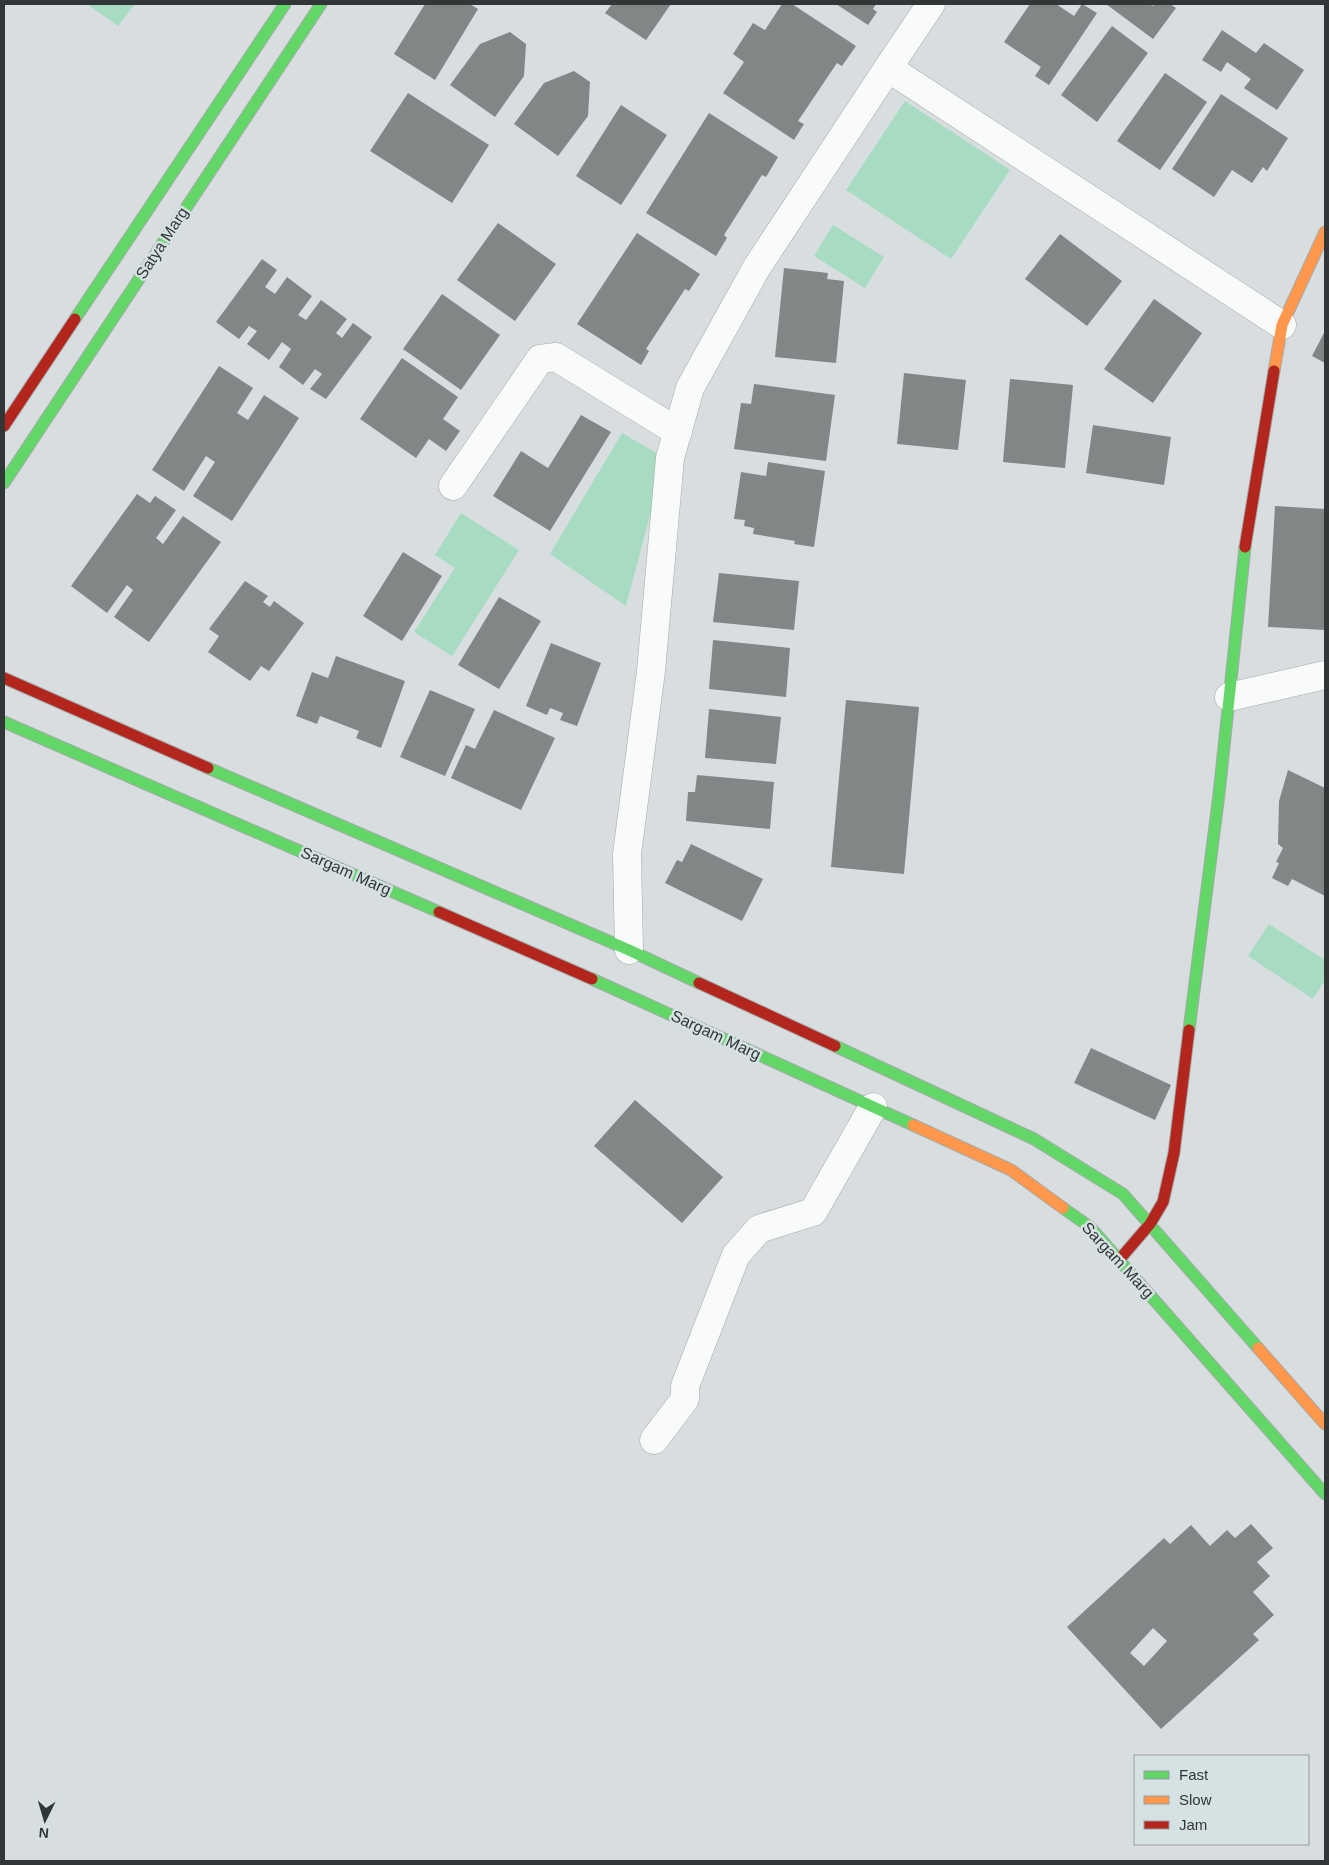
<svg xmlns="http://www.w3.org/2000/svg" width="1329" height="1865" font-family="Helvetica,sans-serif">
  <rect width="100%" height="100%" fill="#d8dedf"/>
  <path fill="#a7dbc2" d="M87 4H135L118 26Z
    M905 101 1010 170 951 259 846 190Z
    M833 225 884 257 865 288 814 256Z
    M622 433 665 458 626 606 550 554Z
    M461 513 519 550 452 656 414 632 455 568 435 555Z
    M1269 924 1325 960V980L1313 999 1248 956Z"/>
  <path fill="#818686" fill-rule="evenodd" d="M425 4H470L478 9 435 80 394 54Z
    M612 4H671L646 40 605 13Z
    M782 4H792L856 46 842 66 837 63 798 121 804 124 794 140 723 93 744 62 733 54 753 23 765 30Z
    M836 4H876L873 9 877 12 868 25Z
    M1030 4H1056L1074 16 1082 4 1097 13 1049 85 1035 76 1041 67 1004 42Z
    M1106 4H1150L1153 6 1154 4H1170L1176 8 1153 39Z
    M1112 26 1148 53 1097 122 1061 95Z
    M1222 30 1256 53 1264 43 1304 70 1277 110 1244 88 1251 79 1227 62 1221 72 1202 60Z
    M510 32 526 44 524 76 495 117 450 85 480 44Z
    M574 71 590 82 588 116 558 156 514 124 544 83Z
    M1165 73 1207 102 1160 170 1117 141Z
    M408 93 489 145 452 203 370 151Z
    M1221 94 1288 138 1267 171 1263 167 1252 183 1232 170 1214 197 1172 169Z
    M621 105 667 135 621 205 576 176Z
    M709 113 778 157 766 177 762 175 724 235 727 238 716 256 646 213Z
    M498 223 556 264 515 321 457 280Z
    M637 233 700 274 689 291 685 289 646 349 649 351 641 365 577 324Z
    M1060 234 1122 281 1087 326 1025 279Z
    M262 259 277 270 265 287 275 294 287 277 312 296 298 315 306 320 321 300 347 319 336 333 342 338 353 323 372 337 326 399 310 389 322 374 315 369 303 385 279 367 291 349 282 342 269 360 247 344 257 331 249 326 239 339 216 322Z
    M784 268 828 273 827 279 844 281 836 363 775 357Z
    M442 294 500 335 461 390 403 349Z
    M1154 299 1202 333 1153 403 1104 369Z
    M1325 331V363L1312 356Z
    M402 358 458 397 443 419 460 431 446 451 429 439 416 458 360 419Z
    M219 366 253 388 237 413 248 420 264 395 299 418 232 521 193 496 215 462 206 456 184 491 152 470Z
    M904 373 966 380 958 450 897 444Z
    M1010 379 1073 385 1065 468 1003 462Z
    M754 384 835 395 826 461 734 449 741 403 751 404Z
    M581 415 611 432 550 531 493 496 521 451 548 468Z
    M1093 425 1171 437 1164 485 1086 473Z
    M768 462 825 471 814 547 794 544 795 541 753 534 754 528 744 526 745 520 734 519 741 472 766 476Z
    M137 494 150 503 155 496 176 510 156 538 163 544 183 516 221 542 149 642 114 617 133 590 127 585 107 613 71 586Z
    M1275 506 1325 509V630L1268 627Z
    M403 552 442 576 402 641 363 616Z
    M719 573 799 581 794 630 713 622Z
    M245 581 268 596 263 602 270 607 274 601 304 623 269 671 261 666 250 681 208 652 219 636 209 629Z
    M499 597 541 621 499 689 458 665Z
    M713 640 790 648 786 697 709 689Z
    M551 643 601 663 577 726 560 720 563 713 550 708 547 715 526 706Z
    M336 656 405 681 381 748 356 738 359 731 320 716 317 724 296 716 312 672 328 678Z
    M430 690 475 709 445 776 400 757Z
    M846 700 919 707 904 874 831 867Z
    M709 709 781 717 776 764 705 758Z
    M494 710 555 738 521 810 451 778 466 745 475 749Z
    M1288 770 1325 788V896L1292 879 1288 886 1272 878 1279 863 1276 862 1283 848 1278 844 1279 801Z
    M697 775 774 782 770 829 686 821 688 792H695Z
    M691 844 763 879 742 921 665 883 677 860 682 862Z
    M1091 1048 1171 1085 1155 1120 1074 1083Z
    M635 1100 723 1177 682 1223 594 1146Z
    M1251 1524 1273 1548 1257 1562 1270 1576 1253 1592 1274 1615 1253 1634 1259 1640 1161 1729 1067 1627 1164 1538 1170 1544 1191 1525 1210 1546 1227 1530 1235 1538ZM1153 1628 1167 1641 1144 1666 1130 1653Z"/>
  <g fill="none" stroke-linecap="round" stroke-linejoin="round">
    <g stroke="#a5aaaa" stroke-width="29">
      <path id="street" d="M888 68 931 4
        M453 486 540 359 556 357 678 432
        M1229 697 1325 675
        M629 950 627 854 651 671 670 458 690 388 757 267 888 68 1282 325
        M654 1440 685 1399V1386L736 1255 759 1229 813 1212 873 1107"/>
    </g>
    <g stroke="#a5aaaa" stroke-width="13">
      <path id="fast" d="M75 319 285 4
        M4 483 321 4
        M4 722 439 912
        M208 768 629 950 699 983
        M592 979 913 1125
        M1189 1030 1219 794 1245 547
        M835 1046 1034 1139 1123 1194 1258 1348
        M1063 1208 1090 1227 1325 1494"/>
    </g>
    <g stroke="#a5aaaa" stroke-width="13">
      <path id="slow" d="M1274 371 1282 325 1325 232
        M913 1125 1011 1170 1063 1208
        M1258 1348 1325 1424"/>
    </g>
    <g stroke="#a5aaaa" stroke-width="13">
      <path id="jam" d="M4 426 75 319
        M1245 547 1274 371
        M4 678 208 768
        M439 912 592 979
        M699 983 835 1046
        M1119 1260 1150 1224 1163 1202 1174 1153 1189 1030"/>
    </g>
    <use href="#street" stroke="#f9fafa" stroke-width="28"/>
    <use href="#fast" stroke="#63d668" stroke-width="11"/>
    <use href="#slow" stroke="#ff974d" stroke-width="11"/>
    <use href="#jam" stroke="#b3261e" stroke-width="11"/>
  </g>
  <g text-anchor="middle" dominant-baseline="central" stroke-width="5" stroke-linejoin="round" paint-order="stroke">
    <g font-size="16" fill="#313637" stroke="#d5e1e2">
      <text transform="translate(162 243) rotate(-57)">Satya Marg</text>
      <text transform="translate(346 871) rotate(24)">Sargam Marg</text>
      <text transform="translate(716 1035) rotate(25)">Sargam Marg</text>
      <text transform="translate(1118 1260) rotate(47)">Sargam Marg</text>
    </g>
  </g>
  <rect width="1329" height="1865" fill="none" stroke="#313637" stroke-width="10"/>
  <rect x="1134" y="1755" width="175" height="90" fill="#d5e1e2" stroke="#939d9e"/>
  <rect x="1144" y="1771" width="25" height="8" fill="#63d668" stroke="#939d9e"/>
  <text x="1179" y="1780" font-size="15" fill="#313637">Fast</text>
  <rect x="1144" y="1796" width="25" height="8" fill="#ff974d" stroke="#939d9e"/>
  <text x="1179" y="1805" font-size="15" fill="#313637">Slow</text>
  <rect x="1144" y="1821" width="25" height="8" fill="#b3261e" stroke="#939d9e"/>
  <text x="1179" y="1830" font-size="15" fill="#313637">Jam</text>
  <g transform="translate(45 1820) rotate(185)" stroke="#d5e1e2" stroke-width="4" paint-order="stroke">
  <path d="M0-4L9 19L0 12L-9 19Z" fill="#313637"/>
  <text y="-8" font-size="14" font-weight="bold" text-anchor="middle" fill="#313637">N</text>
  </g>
</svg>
